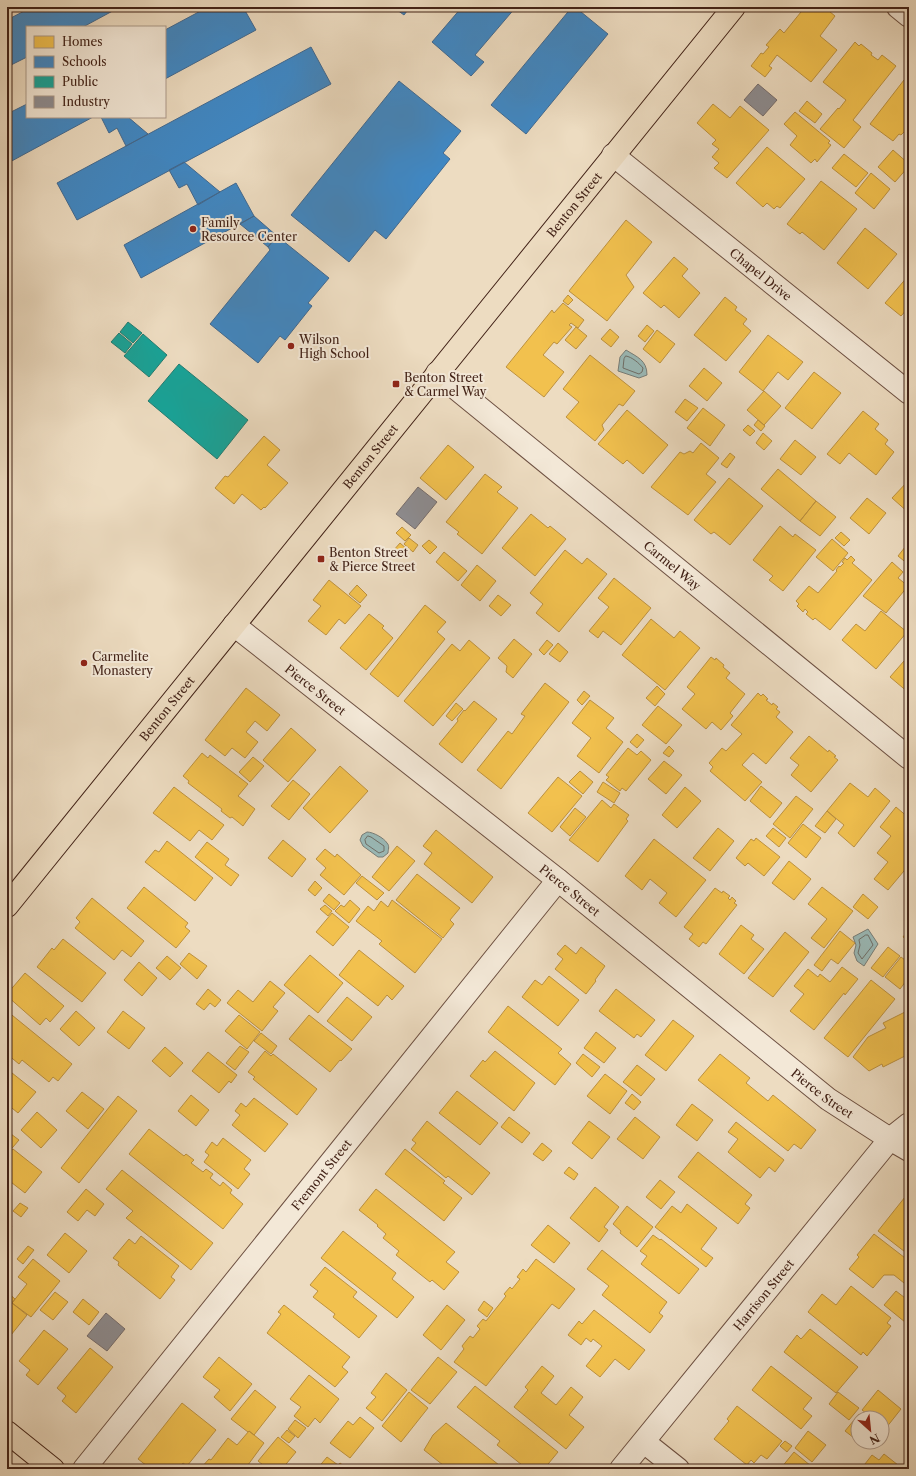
<svg xmlns="http://www.w3.org/2000/svg" width="916" height="1476" font-family="'Libre Caslon Text',serif">
  <rect width="100%" height="100%" fill="#eddcc1"/>
  <filter id="stains"><feTurbulence type="fractalNoise" baseFrequency=".005" numOctaves="4"/><feColorMatrix values="0 0 0 0 .2 0 0 0 0 .09 0 0 0 0 .02 0 0 0 .5 -.17"/></filter>
  <radialGradient id="worn" r=".72"><stop offset=".6" stop-color="#630" stop-opacity="0"/><stop offset="1" stop-color="#630" stop-opacity=".3"/></radialGradient>
  <path fill="#9abab8" stroke="#777d78" d="M626 350C637 357 647 360 647 375L639 378 618 371 620 357Z
    M367 832C373 832 384 838 387 843 390 846 388 850 388 853L383 857H378L363 846 360 840 362 835Z
    M868 929 878 944 864 966 857 961 854 953 856 945 853 937Z"/>
  <path fill="#f2c14e" stroke="#bd913e" d="M805 7H824L835 16 820 36 837 50 811 82 777 55 769 66 772 68 765 77 751 66 761 53 763 54 769 47 766 45 780 29 784 33Z
    M855 42 859 46 861 44 872 53 871 55 878 60 882 55 896 66 853 120 861 127 844 148 820 129 838 108 839 109 846 100 823 82Z
    M904 80 909 84V127L901 135 899 134 893 141 870 124Z
    M807 101 822 114 815 123 799 111Z
    M713 104 730 118 740 106 769 130 727 178 714 168 719 163 712 157 719 149 712 144 716 140 697 123Z
    M795 112 830 141 828 143 831 145 817 162 815 159 811 163 790 145 797 136 784 124Z
    M767 147 805 179 780 208 777 206 774 209 767 203 763 207 736 183Z
    M893 150 909 164V166L895 182 878 167Z
    M844 154 868 173 856 187 832 168Z
    M871 173 890 189 874 209 855 193Z
    M821 181 857 209 824 250 802 232 800 234 787 224Z
    M626 220 652 242 626 275 634 287 607 321 569 291Z
    M865 228 897 254 868 289 837 263Z
    M674 257 688 269 682 276 700 293 679 318 664 305 661 308 643 293Z
    M909 275V309L908 308 901 316 885 303Z
    M568 295 573 300 568 305 563 301Z
    M725 297 737 307 735 310 747 319 743 324 751 331 726 361 694 335Z
    M563 303 584 320 578 328 571 323 569 325 572 327 557 344 554 342 543 355 564 372 544 397 506 367 552 310 554 313Z
    M647 325 654 331 645 342 638 336Z
    M576 327 587 336 576 349 565 340Z
    M610 329 619 337 611 347 601 339Z
    M657 330 675 344 660 363 643 349Z
    M768 335 803 362 788 380 778 372 763 391 739 372Z
    M590 355 635 391 623 406 619 404 602 425 604 430 595 441 566 417 579 402 563 389Z
    M704 368 722 383 707 401 689 386Z
    M814 372 841 393 812 429 785 408Z
    M764 391 781 406 764 425 747 410Z
    M685 399 698 408 687 421 675 412Z
    M703 408 725 425 710 446 687 428Z
    M627 410 668 445 643 474 627 460 623 464 598 444Z
    M863 411 879 424 875 429 888 440 885 444 894 452 876 475 849 453 840 464 827 454Z
    M758 420 765 426 761 431 754 425Z
    M748 425 755 431 750 436 743 430Z
    M763 433 772 441 764 450 756 443Z
    M264 436 280 450 267 465 288 483 265 508 264 507 261 510 242 494 234 504 215 488 225 476 228 477Z
    M795 440 816 457 801 475 780 459Z
    M701 443 719 458 706 474 716 482 688 515 651 487 680 452 684 454 690 451 693 453Z
    M448 445 474 467 446 500 420 478Z
    M730 453 735 457 727 468 721 464Z
    M778 469 816 501 800 521 761 489Z
    M485 474 502 487 497 492 518 508 482 554 457 534 459 532 446 522Z
    M729 478 763 506 730 545 714 532 711 534 694 520Z
    M909 480V513L892 498Z
    M867 498 886 513 869 534 850 518Z
    M816 501 836 517 820 536 800 521Z
    M531 514 548 528 550 526 566 539 535 576 502 548Z
    M780 526 793 537 795 534 816 550 783 591 769 580 773 576 753 560Z
    M402 527 411 535 405 541 396 533Z
    M841 532 850 540 844 546 835 538Z
    M409 538 418 545 413 552 404 544Z
    M832 539 848 553 833 571 816 557Z
    M429 540 437 547 430 554 422 546Z
    M909 542V565L898 556Z
    M400 543 408 550 400 558 393 551Z
    M565 550 582 564 587 558 607 574 559 632 536 613 543 604 530 593Z
    M444 552 467 571 458 581 436 562Z
    M851 556 855 560 852 563 872 580 830 630 815 618 813 620 806 614 808 612 805 609 803 612 797 606 799 604 796 601 809 586 818 593 837 571 836 570 839 566 840 567 844 563 842 562 845 558 847 560Z
    M892 562 903 572 898 578 908 586 886 613 863 596Z
    M477 565 496 581 480 601 461 585Z
    M614 578 651 608 621 645 603 631 598 638 589 631 609 607 598 598Z
    M329 580 361 606 345 624 339 619 326 635 308 621 321 606 313 600Z
    M357 585 367 595 360 603 349 594Z
    M498 595 511 605 501 616 489 606Z
    M425 605 446 622 437 632 445 639 398 697 370 674Z
    M881 611 907 632 876 669 842 640 856 624 865 631Z
    M369 614 384 626 382 628 393 638 366 670 340 648Z
    M651 619 674 638 680 631 700 648 665 690 622 655Z
    M514 639 532 654 513 678 506 672 507 666 498 658Z
    M469 640 490 658 433 726 404 701 452 644 460 651Z
    M547 640 553 645 544 655 539 650Z
    M558 643 568 652 560 662 549 654Z
    M711 657 715 660 716 658 724 665 723 667 730 673 726 678 745 694 730 713 733 716 721 730 712 722 706 729 682 709 695 694 687 687Z
    M904 661 909 666V693L890 677Z
    M545 683 569 702 501 789 477 770 508 731 512 734 525 716 521 714Z
    M657 686 665 694 655 706 646 698Z
    M246 688 280 715 267 731 255 721 246 732 258 742 245 758 232 748 225 756 205 740Z
    M584 691 590 696 582 705 577 700Z
    M758 693 761 696 763 694 768 699 766 700 772 705 773 703 778 707 776 709 780 712 776 717 793 732 766 764 753 753 742 765 762 782 745 801 710 771 713 767 709 763 722 748 726 751 742 734 731 725Z
    M590 700 614 718 606 728 623 742 599 773 577 756 591 738 572 723Z
    M474 701 497 719 462 763 439 744 458 721 457 719 464 710 465 711Z
    M456 703 463 709 452 721 446 716Z
    M658 706 682 725 666 744 642 725Z
    M291 728 316 750 288 782 263 760Z
    M637 734 644 740 637 748 630 742Z
    M809 736 828 752 829 750 836 756 834 757 838 760 811 792 791 775 799 765 790 758Z
    M669 746 674 751 669 757 663 753Z
    M628 748 637 755 641 751 651 760 626 791 622 788 620 791 606 780 609 777 606 775Z
    M202 753 208 758 210 755 248 784 238 796 255 809 243 826 232 817 230 818 221 811 222 809 188 783 189 781 183 776Z
    M253 757 264 766 250 782 239 772Z
    M664 761 682 775 666 794 648 779Z
    M340 766 368 791 330 833 303 808Z
    M580 771 593 782 583 794 569 782Z
    M558 777 582 796 552 832 528 813Z
    M293 780 310 794 289 820 271 806Z
    M603 782 620 793 614 803 597 792Z
    M850 783 868 797 875 788 890 801 854 847 838 833 844 825 827 811Z
    M761 786 782 803 770 818 750 801Z
    M174 787 224 825 212 840 199 830 190 841 153 813Z
    M685 787 701 801 677 828 662 815Z
    M796 796 813 809 790 838 773 824Z
    M602 800 611 808 614 804 629 815 626 819 628 821 598 862 569 840Z
    M896 807 909 818V865L888 890 874 879 888 862 877 853 891 836 880 827Z
    M575 808 586 817 570 836 560 827Z
    M827 811 836 819 825 833 815 826Z
    M803 824 821 838 806 858 788 843Z
    M718 828 734 841 710 871 693 858Z
    M773 828 786 838 779 847 766 836Z
    M436 830 493 877 472 903 424 864 432 853 423 846Z
    M756 838 780 857 764 876 748 863 745 866 736 858 751 839 754 841Z
    M654 839 706 880 676 917 659 903 667 893 650 879 642 890 625 876Z
    M283 840 306 859 292 877 268 858Z
    M167 841 213 878 195 901 145 862 155 850 159 852Z
    M207 842 229 859 225 865 239 875 231 886 195 857Z
    M397 846 415 861 389 891 372 877Z
    M325 849 335 857 337 854 361 875 344 895 320 875 326 868 316 859Z
    M789 861 811 879 794 900 772 883Z
    M417 874 460 908 450 920 454 924 443 938 396 900Z
    M362 876 384 893 377 900 356 883Z
    M315 881 322 888 315 896 308 890Z
    M144 887 188 923 185 927 190 931 176 948 127 908Z
    M822 887 853 911 824 948 811 938 827 919 808 904Z
    M715 888 722 893 723 891 730 896 728 898 730 900 732 897 736 901 734 903 737 905 706 944 703 942 699 947 689 939 693 934 684 927Z
    M329 894 340 903 334 910 323 901Z
    M863 894 878 907 868 919 853 907Z
    M92 898 144 941 131 957 122 950 114 960 75 928 80 922 76 918Z
    M350 900 360 909 349 923 335 911 341 905 344 907Z
    M392 900 442 939 415 973 379 944 382 941 356 921 368 906 374 911 381 901 388 907Z
    M325 905 332 911 328 916 320 909Z
    M332 913 349 927 333 946 316 932Z
    M741 925 754 935 751 939 764 949 744 974 719 954Z
    M909 929V941L903 937Z
    M840 931 855 943 838 964 831 959 822 971 814 965Z
    M785 932 809 952 773 997 748 978Z
    M63 939 106 973 82 1002 37 967 52 948 54 950Z
    M565 945 576 954 581 947 605 966 595 980 596 981 586 994 555 969 563 959 557 954Z
    M888 947 900 956 883 977 871 968Z
    M359 950 404 986 392 1000 387 995 378 1006 339 975Z
    M189 953 207 966 197 979 180 964Z
    M310 955 343 983 318 1013 284 985Z
    M167 956 181 968 170 980 156 968Z
    M901 957 909 963V977L900 989 885 977Z
    M139 962 157 978 142 996 124 980Z
    M842 967 858 979 845 995 844 993 814 1030 790 1011 804 994 794 986 808 969 818 977 820 974 830 982Z
    M25 973 64 1006 50 1022 46 1018 40 1025 7 996V994Z
    M549 976 579 1000 558 1026 522 997 535 980 542 985Z
    M871 980 895 999 848 1057 824 1038Z
    M270 981 285 993 273 1007 278 1011 262 1031 227 1003 238 990 253 1002Z
    M208 989 221 1000 215 1007 210 1003 204 1010 196 1004Z
    M616 989 655 1020 641 1037 637 1034 634 1038 599 1011Z
    M347 997 372 1017 352 1041 327 1021Z
    M508 1006 562 1049 558 1053 571 1064 555 1085 488 1032Z
    M909 1010V1054L883 1067 882 1064 869 1071 853 1057 868 1037 886 1028 883 1023Z
    M7 1011 72 1064 58 1081 53 1077 49 1082 22 1060 19 1064 7 1054Z
    M76 1011 95 1028 79 1046 60 1029Z
    M123 1011 145 1028 129 1049 107 1032Z
    M239 1015 260 1032 247 1049 225 1031Z
    M309 1015 352 1049 341 1061 340 1060 330 1072 289 1039Z
    M673 1020 694 1036 666 1071 645 1055Z
    M596 1032 616 1048 604 1063 584 1048Z
    M261 1033 277 1046 271 1054 254 1041Z
    M240 1046 249 1052 235 1070 226 1063Z
    M165 1047 183 1063 170 1077 152 1061Z
    M265 1051 271 1056 273 1054 317 1089 297 1115 253 1079 255 1077 248 1072Z
    M495 1051 535 1083 514 1111 470 1076 483 1060 485 1062Z
    M208 1052 237 1075 231 1083 229 1081 219 1093 192 1071Z
    M583 1054 600 1067 592 1077 576 1063Z
    M720 1054 750 1078 746 1083 768 1101 773 1095 816 1130 801 1149 794 1144 788 1151 698 1080Z
    M637 1065 655 1079 641 1096 623 1082Z
    M7 1069 36 1092 18 1113 7 1104Z
    M605 1074 627 1091 610 1114 587 1096Z
    M457 1091 498 1123 480 1145 439 1113Z
    M82 1092 104 1109 88 1129 66 1111Z
    M632 1094 641 1102 634 1110 625 1103Z
    M191 1095 209 1110 196 1126 178 1111Z
    M118 1096 137 1111 79 1183 61 1168Z
    M254 1098 288 1124 265 1152 232 1125 240 1115 235 1111 241 1103 246 1107Z
    M692 1104 713 1120 697 1141 676 1125Z
    M37 1112 57 1130 41 1148 21 1130Z
    M509 1117 530 1133 522 1143 501 1127Z
    M635 1117 660 1137 643 1159 617 1139Z
    M427 1121 490 1173 472 1195 448 1176 446 1178 411 1149 416 1143 412 1140Z
    M589 1121 610 1137 592 1159 572 1143Z
    M736 1122 784 1160 775 1172 769 1167 760 1178 728 1152 738 1139 728 1132Z
    M149 1129 184 1156 186 1154 194 1160 191 1163 203 1172 206 1169 213 1174 210 1178 220 1186 223 1182 232 1190 230 1193 243 1204 223 1229 129 1154Z
    M7 1131 19 1140 7 1154Z
    M223 1138 251 1160 244 1169 250 1174 238 1189 204 1162 209 1155 205 1152 212 1142 217 1146Z
    M542 1143 552 1151 543 1161 533 1154Z
    M13 1149 42 1172 25 1193 7 1179V1156Z
    M405 1149 445 1181 443 1183 462 1198 444 1221 385 1174Z
    M698 1152 752 1195 745 1204 750 1208 738 1224 678 1177Z
    M569 1167 578 1174 574 1180 564 1173Z
    M122 1170 213 1243 191 1270 126 1218 133 1211 106 1189Z
    M660 1180 675 1192 661 1209 646 1197Z
    M595 1187 619 1207 604 1227 608 1230 599 1242 570 1218Z
    M86 1189 104 1204 95 1216 87 1210 78 1221 67 1212Z
    M376 1189 455 1252 446 1262 459 1272 444 1290 432 1280 430 1282 396 1255 399 1251 383 1238 386 1234 377 1226 378 1225 359 1210Z
    M905 1197 909 1200V1255L878 1231Z
    M20 1203 28 1208 21 1217 13 1211Z
    M687 1204 717 1228 701 1249 713 1258 706 1267 655 1227 672 1206 681 1213Z
    M627 1206 653 1227 637 1247 620 1233 621 1231 613 1224Z
    M7 1221 12 1226 7 1232Z
    M548 1225 570 1243 554 1263 531 1245Z
    M343 1231 396 1273 392 1279 414 1297 397 1318 321 1258Z
    M65 1233 87 1251 69 1273 47 1255Z
    M874 1234 909 1261V1287L894 1275H884L873 1288 849 1269 859 1257 857 1255Z
    M653 1235 660 1240 661 1239 699 1269 679 1294 641 1264 647 1256 640 1251Z
    M141 1236 179 1266 171 1277 175 1280 160 1299 118 1265 119 1262 113 1258 129 1239 135 1244Z
    M28 1246 34 1250 23 1264 17 1259Z
    M602 1250 667 1302 659 1313 663 1316 650 1333 602 1295 609 1286 587 1269Z
    M33 1259 60 1281 31 1317 12 1303 27 1284 18 1277Z
    M536 1259 575 1289 559 1309 552 1304 486 1386 454 1362 464 1349 462 1346 470 1336 473 1338 480 1329 477 1326 483 1319 486 1321 506 1296 504 1294 510 1287 512 1289 520 1279 517 1277 523 1269 526 1272Z
    M325 1267 357 1292 353 1297 377 1316 359 1338 333 1317 335 1314 313 1297 318 1291 310 1285Z
    M851 1286 891 1318 887 1323 891 1326 867 1356 863 1352 861 1355 808 1312 822 1294 836 1305Z
    M896 1291 909 1301V1316L905 1322 884 1305Z
    M7 1292 15 1299 12 1303 27 1315 7 1340Z
    M55 1292 68 1302 53 1320 40 1310Z
    M83 1299 99 1312 89 1325 73 1312Z
    M484 1301 493 1308 487 1317 478 1310Z
    M284 1305 350 1357 342 1367 348 1372 335 1387 267 1333 281 1314 278 1312Z
    M447 1305 465 1320 441 1350 423 1335Z
    M594 1310 645 1350 629 1370 615 1359 600 1377 586 1366 602 1346 593 1339 591 1342 586 1338 581 1345 568 1335 579 1321 582 1324Z
    M810 1329 858 1367 836 1393 784 1352 797 1335 801 1339Z
    M44 1330 68 1349 38 1385 26 1375 30 1370 19 1361Z
    M90 1348 113 1367 76 1413 62 1401 66 1396 57 1388Z
    M219 1357 252 1384 230 1411 214 1397 220 1390 203 1377Z
    M438 1357 457 1372 430 1404 411 1390Z
    M542 1366 554 1376 541 1393 556 1405 571 1387 583 1397 569 1415 584 1427 566 1449 514 1407 528 1390 525 1387Z
    M771 1366 812 1398 803 1409 812 1416 801 1429 752 1390Z
    M386 1373 407 1390 382 1421 366 1408 376 1397 371 1393Z
    M309 1375 339 1399 320 1423 315 1418 308 1427 294 1416 301 1407 290 1399Z
    M475 1386 558 1452 544 1469H527L497 1445 500 1441 457 1407Z
    M255 1390 276 1407 254 1435 249 1431 248 1432 231 1419Z
    M878 1390 901 1409 886 1428 882 1425V1418H873L862 1410Z
    M409 1392 428 1408 401 1442 382 1426Z
    M838 1392 859 1408 849 1420 829 1404Z
    M182 1403 216 1430 187 1466 183 1463 178 1469H151L138 1459Z
    M737 1406 782 1441 767 1459 761 1455 754 1463 751 1460 747 1465 714 1439 729 1421 727 1419Z
    M859 1414 864 1418H858V1441L845 1431Z
    M360 1417 374 1428 350 1458 330 1443 348 1421 353 1425Z
    M295 1420 306 1428 298 1438 288 1429Z
    M446 1423 504 1469H448L424 1450 433 1435Z
    M287 1430 295 1436 289 1443 281 1437Z
    M249 1431 264 1443 245 1469H200L209 1459 211 1460 228 1438 237 1445Z
    M808 1431 826 1445 812 1462 795 1448Z
    M278 1437 296 1452 282 1469H268L258 1461Z
    M785 1441 792 1446 787 1452 780 1446Z
    M794 1452 811 1466 808 1469H783L781 1468Z
    M884 1454 898 1465 895 1469H861L872 1455 879 1460Z
    M327 1457 338 1465 340 1463 348 1469H317Z"/>
  <path fill="#3f88c5" stroke="#406991" d="M32 7H120L83 27H27V57L7 67V20Z
    M208 7H243L256 30 165 79V30Z
    M393 7H410L404 15Z
    M462 7H516L475 55 484 62 471 76 432 42Z
    M572 7H575L608 34 526 134 491 105Z
    M311 47 331 84 77 220 57 183Z
    M399 81 461 131 443 153 450 159 386 239 375 230 349 262 291 215Z
    M27 104V117H93L8 163 7 114Z
    M101 117H128L148 134 126 146 117 128 109 133Z
    M184 162 220 192 198 205 187 184 179 188 169 170Z
    M236 183 254 216 141 278 124 245Z
    M254 216 277 236 268 247 240 224Z
    M277 236 329 278 308 303 312 306 285 340 280 336 258 363 210 324 270 250 268 247Z"/>
  <path fill="#17a398" stroke="#247c71" d="M128 322 142 333 133 343 120 332Z
    M119 333 132 344 125 353 111 342Z
    M143 334 167 355 149 377 124 356Z
    M179 364 248 420 217 459 148 401Z"/>
  <path fill="#8d8d92" stroke="#766d6d" d="M758 84 777 100 763 116 744 100Z
    M418 487 437 502 415 529 396 514Z
    M106 1313 125 1329 107 1351 87 1336Z"/>
  <g fill="none" stroke-linecap="round" stroke-linejoin="round">
    <path stroke="#6e6e68" stroke-width="1" d="M626 356C632 357 639 363 643 368L642 372 639 374 623 368 624 359Z
      M368 836 371 837 384 846V851L379 853 366 844 365 840Z
      M866 935H868L873 945 862 959 858 953 860 945 859 940Z"/>
    <g stroke="#6d5042" stroke-width="24">
      <g id="minor">
        <path d="M898 7 909 16"/>
        <path id="s1" d="M613 155 909 393"/>
        <path id="s2" d="M437 373 909 758"/>
        <path id="s3" d="M234 625 558 880 828 1099 890 1139 909 1150"/>
        <path d="M644 1442 678 1469"/>
        <path id="s4" d="M84 1469 558 880"/>
        <path id="s5" d="M621 1469 890 1139 909 1124"/>
      </g>
    </g>
    <g stroke="#422217" stroke-width="24">
      <g id="major">
        <path id="s6" d="M7 906C249 606 491 306 734 7"/>
        <path d="M7 1432 53 1469"/>
      </g>
    </g>
    <use href="#minor" stroke="#f3e8d7" stroke-width="22"/>
    <use href="#major" stroke="#eddcc1" stroke-width="22"/>
  </g>
  <g fill="#8f2418" stroke="#f3e8d7" stroke-width="1.5">
    <circle cx="193" cy="229" r="4"/>
    <circle cx="291" cy="346" r="4"/>
    <rect x="392" y="380" width="8" height="8" rx="2"/>
    <rect x="317" y="555" width="8" height="8" rx="2"/>
    <circle cx="84" cy="663" r="4"/>
  </g>
  <g text-anchor="middle" dominant-baseline="central" stroke-width="4" stroke-linejoin="round" paint-order="stroke">
    <g font-size="12" fill="#422217" stroke="#f3e8d7">
      <text stroke="none"><textPath href="#s6" startOffset="902">Benton Street</textPath></text>
      <text stroke="none"><textPath href="#s1" startOffset="190">Chapel Drive</textPath></text>
      <text stroke="none"><textPath href="#s6" startOffset="578">Benton Street</textPath></text>
      <text stroke="none"><textPath href="#s2" startOffset="304">Carmel Way</textPath></text>
      <text stroke="none"><textPath href="#s3" startOffset="104">Pierce Street</textPath></text>
      <text stroke="none"><textPath href="#s6" startOffset="254">Benton Street</textPath></text>
      <text stroke="none"><textPath href="#s3" startOffset="428">Pierce Street</textPath></text>
      <text stroke="none"><textPath href="#s3" startOffset="752">Pierce Street</textPath></text>
      <text stroke="none"><textPath href="#s4" startOffset="378">Fremont Street</textPath></text>
      <text stroke="none"><textPath href="#s5" startOffset="225">Harrison Street</textPath></text>
    </g>
    <g font-size="12" fill="#422217" stroke="#f3e8d7" text-anchor="start">
      <text x="201" y="222">Family<tspan x="201" dy="14">Resource Center</tspan></text>
      <text x="299" y="339">Wilson<tspan x="299" dy="14">High School</tspan></text>
      <text x="404" y="377">Benton Street<tspan x="404" dy="14">&amp; Carmel Way</tspan></text>
      <text x="329" y="552">Benton Street<tspan x="329" dy="14">&amp; Pierce Street</tspan></text>
      <text x="92" y="656">Carmelite<tspan x="92" dy="14">Monastery</tspan></text>
    </g>
  </g>
  <rect width="916" height="1476" fill="none" stroke="#eddcc1" stroke-width="24"/>
  <rect x="8" y="8" width="900" height="1460" fill="none" stroke="#422217" stroke-width="2"/>
  <rect x="12" y="12" width="892" height="1452" fill="none" stroke="#422217"/>
  <rect x="26" y="26" width="140" height="92" fill="#f3e8d7" stroke="#ac998a"/>
  <rect x="34" y="36" width="20" height="12" fill="#f2c14e" stroke="#ac998a"/>
  <text x="62" y="46" font-size="12" fill="#422217">Homes</text>
  <rect x="34" y="56" width="20" height="12" fill="#3f88c5" stroke="#ac998a"/>
  <text x="62" y="66" font-size="12" fill="#422217">Schools</text>
  <rect x="34" y="76" width="20" height="12" fill="#17a398" stroke="#ac998a"/>
  <text x="62" y="86" font-size="12" fill="#422217">Public</text>
  <rect x="34" y="96" width="20" height="12" fill="#8d8d92" stroke="#ac998a"/>
  <text x="62" y="106" font-size="12" fill="#422217">Industry</text>
  <g transform="translate(870 1430) rotate(153)"><circle r="19" fill="#f3e8d7" stroke="#ac998a"/>
  <path d="M0-3L7 15L0 10L-7 15Z" fill="#8f2418"/>
  <text y="-6" font-size="11" font-weight="bold" text-anchor="middle" fill="#422217">N</text>
  </g>
  <rect width="100%" height="100%" filter="url(#stains)"/>
  <rect width="100%" height="100%" fill="url(#worn)"/>
</svg>
